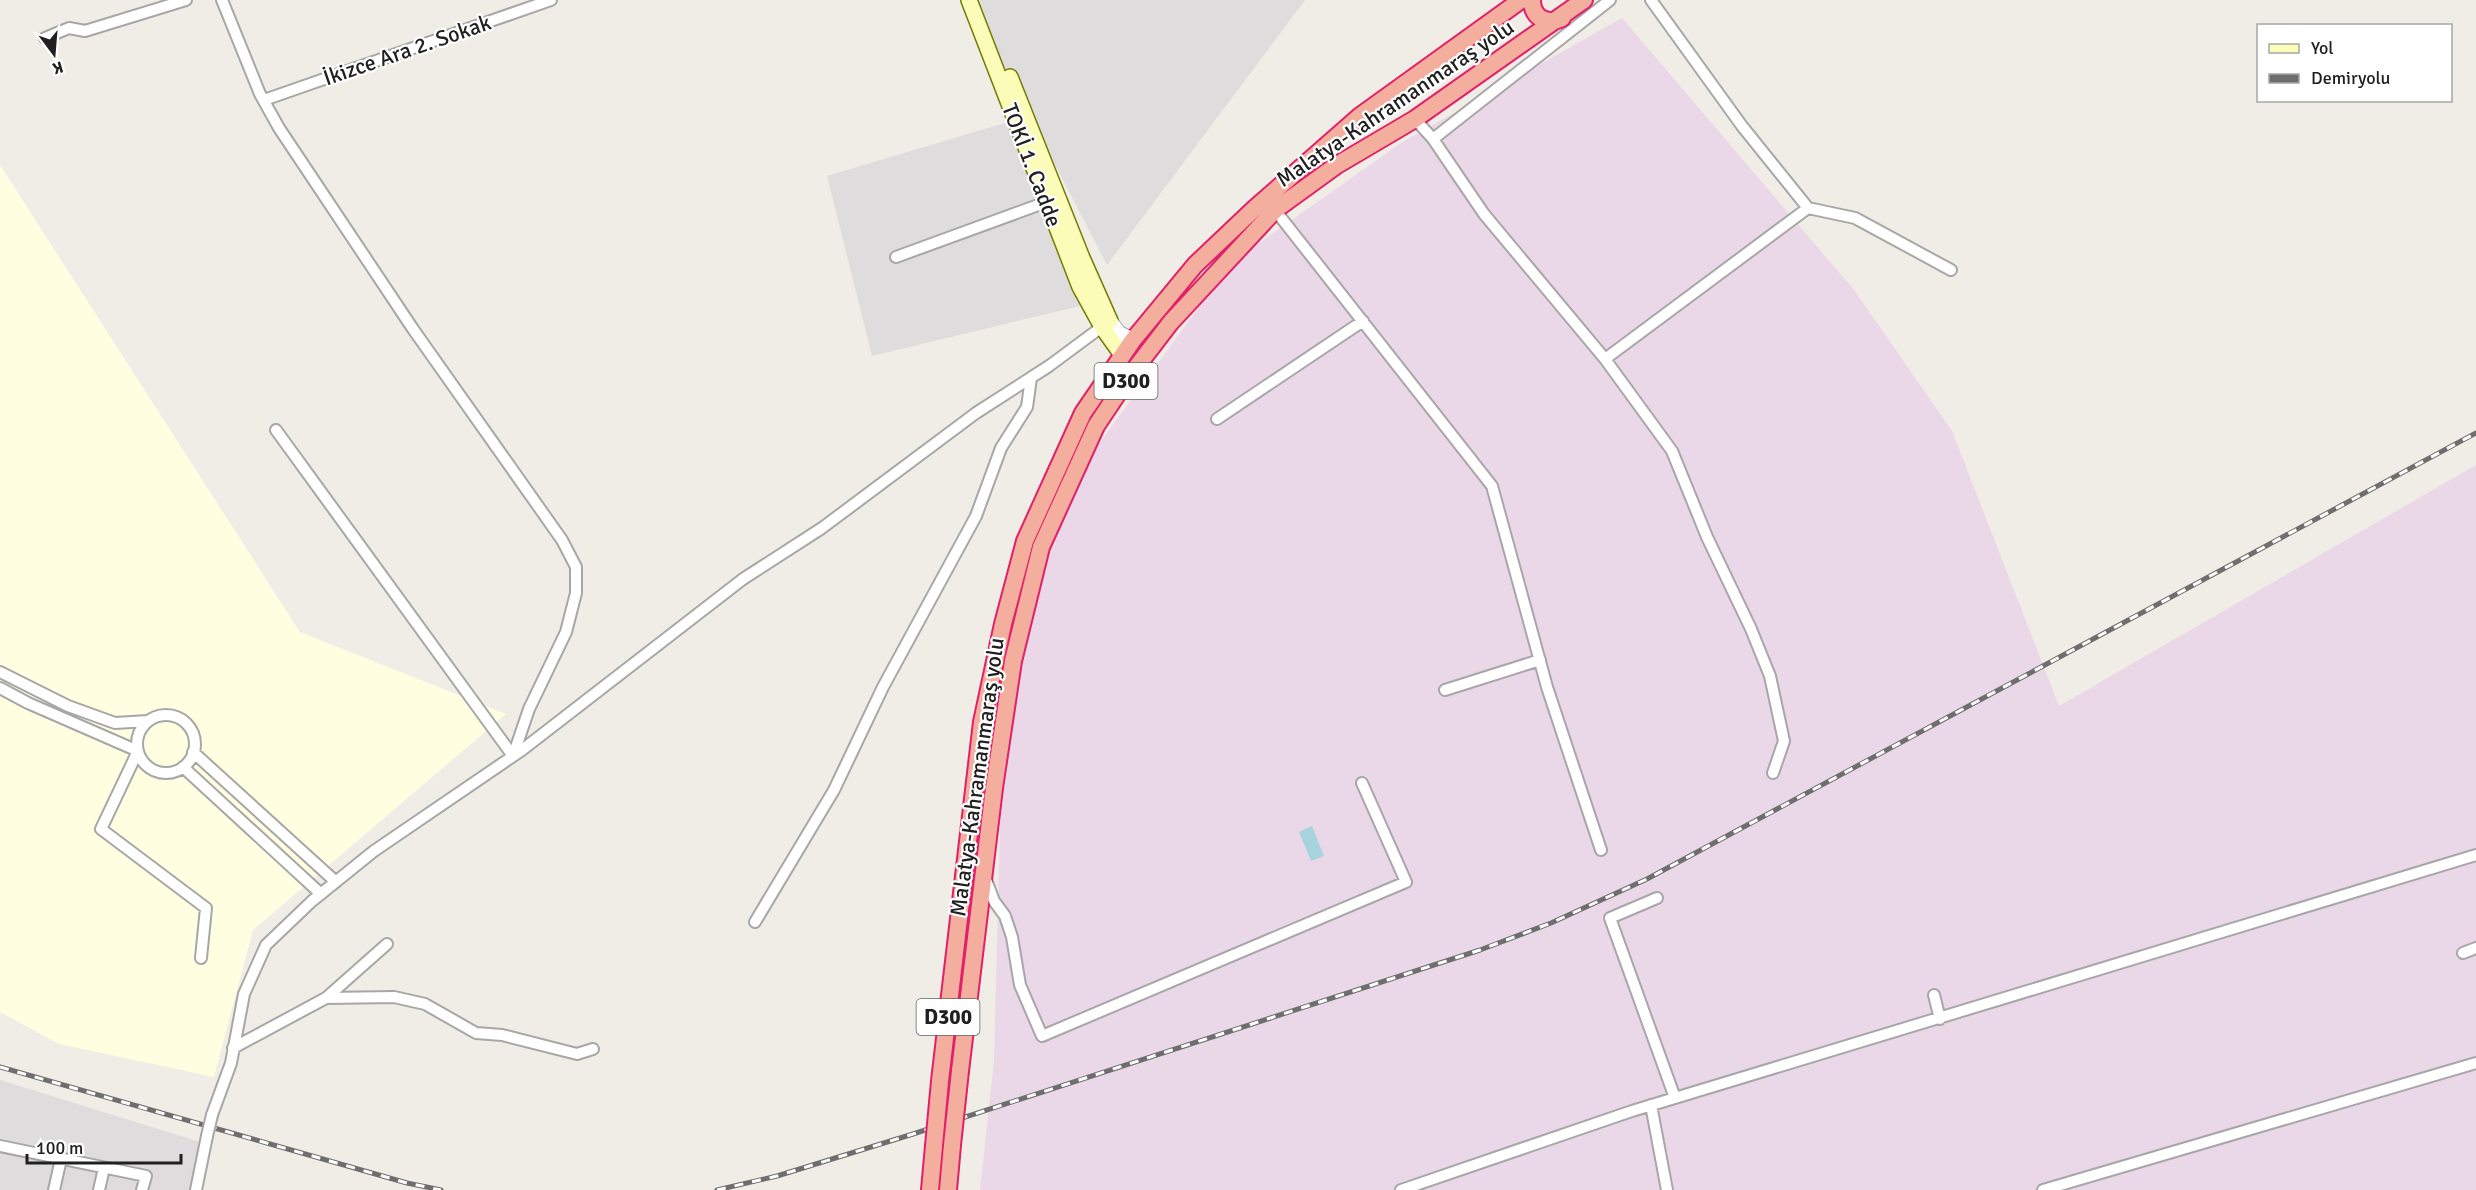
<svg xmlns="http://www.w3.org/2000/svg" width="2476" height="1190" font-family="Signika,sans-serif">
  <rect width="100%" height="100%" fill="#f0ece6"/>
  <path fill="#dedcdc" d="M970 0H1305L1107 265Z
    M1015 120 1092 303 872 356 827 176Z
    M0 1080 200 1142 197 1190H0Z"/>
  <path fill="#ead7e7" d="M1622 18 1854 290 1952 431 2059 706 2476 465V1190H980L994 1061 1001 791 1035 584 1096 448 1231 263 1401 143Z"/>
  <path fill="#fffee0" d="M0 165 300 632 506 714 253 930 214 1077 59 1044 0 1012Z"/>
  <path fill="#a5d4df" d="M1312 826 1324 856 1311 861 1299 832Z"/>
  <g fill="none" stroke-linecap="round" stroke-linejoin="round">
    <g stroke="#a7a7a7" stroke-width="14">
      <path id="minor" d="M222 0 260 94 279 128 413 329 562 540 576 567V593L566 632 529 709 513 756
        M45 38 69 28 85 31 186 0
        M264 100 551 0
        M1415 119 1433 139 1484 214 1605 359 1672 451 1707 537 1751 629 1770 676 1784 741 1773 773
        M1433 139 1610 0
        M1808 208 1855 218 1951 270
        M1275 210 1492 486 1547 687 1601 850
        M896 257 1052 200
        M1605 359 1808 208 1742 126 1651 0
        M1217 419 1363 321
        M276 430 513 756
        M0 672 68 706 115 723 148 721
        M0 688 28 703 138 751 101 829 206 908 201 958
        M1445 690 1540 660
        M137 744a29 29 0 1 1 58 0a29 29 0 1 1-58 0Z
        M193 752 336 882
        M183 767 321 894
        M985 877 994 901 1005 916 1012 937 1020 985 1042 1036 1406 882 1362 783
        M1657 898 1610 918 1675 1098
        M755 922 834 790 883 687 976 516 1001 448 1027 407 1031 378
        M2463 953 2476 948
        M1934 995 1940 1019
        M326 998 394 997 425 1004 476 1033 502 1035 577 1054 593 1049
        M233 1048 326 998 387 944
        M1651 1105 1667 1190
        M212 1115 231 1063 244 994 266 945 312 901 374 851 522 750 743 579 822 528 976 413 1049 366 1107 323
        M0 1146 146 1176 142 1190
        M54 1190 61 1159
        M99 1190 104 1168
        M196 1190 207 1136
        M1401 1190 1632 1111 2476 855
        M2043 1190 2476 1063"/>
    </g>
    <g stroke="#a7a7a7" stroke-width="16">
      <path id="tertiary" d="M1110 321 1119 333 1133 340"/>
    </g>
    <g stroke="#737c01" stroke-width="18">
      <path id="secondary" d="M969 0 1080 287 1102 327 1122 355
        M1010 77 1082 258 1110 321"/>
    </g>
    <g stroke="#e12069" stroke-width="20">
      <path id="trunk" d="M1532 0C1532 17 1546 26 1562 18
        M960 1071 994 788 1013 661 1041 547 1096 426 1128 378 1171 322 1275 210 1337 165 1415 119 1584 0
        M940 1081 982 722 1003 624 1025 541 1083 413 1133 340 1195 265 1254 209 1360 116 1521 0
        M930 1190 934 1146
        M948 1190 952 1145"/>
    </g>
    <use href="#minor" stroke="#fff" stroke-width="10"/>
    <use href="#tertiary" stroke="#fff" stroke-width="14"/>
    <use href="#secondary" stroke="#fbfcb8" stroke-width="15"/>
    <use href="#trunk" stroke="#f4ae9e" stroke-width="16"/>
    <g stroke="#6e6e6e" stroke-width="5">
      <path id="rail" d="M0 1067 407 1183 441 1190
        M717 1190 777 1176 913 1134 1480 950 1551 923 1647 879 2476 433"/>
    </g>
    <use href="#rail" stroke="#fff" stroke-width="3" stroke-dasharray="9" stroke-linecap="butt"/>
    <g stroke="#a7a7a7" stroke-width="14" stroke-linecap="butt">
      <path id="minor-bridge" d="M207 1136 212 1115"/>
    </g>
    <g stroke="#e12069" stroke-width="20" stroke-linecap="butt">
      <path id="trunk-bridge" d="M952 1145 960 1071
        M934 1146 940 1081"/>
    </g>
    <use href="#minor-bridge" stroke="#fff" stroke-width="10"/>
    <use href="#trunk-bridge" stroke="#f4ae9e" stroke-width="16"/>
  </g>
  <g text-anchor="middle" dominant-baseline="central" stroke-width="4.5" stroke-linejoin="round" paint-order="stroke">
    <g fill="#fff" stroke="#636363" stroke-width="1.5">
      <rect x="1094.5" y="363" width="63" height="36" rx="4.5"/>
      <rect x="916.5" y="999" width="63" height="36" rx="4.5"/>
    </g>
    <g font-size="21" font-weight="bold" fill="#202020">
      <text x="1126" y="381">D300</text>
      <text x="948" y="1017">D300</text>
    </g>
    <g font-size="22" fill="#202020" stroke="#fff">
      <text transform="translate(407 50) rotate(-19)">İkizce Ara 2. Sokak</text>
      <text transform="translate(1395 103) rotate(-34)">Malatya-Kahramanmaraş yolu</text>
      <text transform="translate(1032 165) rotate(69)">TOKİ 1. Cadde</text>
      <text transform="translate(977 777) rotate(-82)">Malatya-Kahramanmaraş yolu</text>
    </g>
  </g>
  <rect x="2257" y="24" width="195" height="78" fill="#ffffff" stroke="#a6a6a6" stroke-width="1.5"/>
  <rect x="2269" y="44" width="30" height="9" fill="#fbfcb8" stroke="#a6a6a6" stroke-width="1.5"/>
  <text x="2311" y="54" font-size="18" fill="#202020">Yol</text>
  <rect x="2269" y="74" width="30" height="9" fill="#6e6e6e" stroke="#a6a6a6" stroke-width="1.5"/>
  <text x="2311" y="84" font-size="18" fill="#202020">Demiryolu</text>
  <g transform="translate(54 54) rotate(164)" stroke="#ffffff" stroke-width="4.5" paint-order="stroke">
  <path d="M0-4.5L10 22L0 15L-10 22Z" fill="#202020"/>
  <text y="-9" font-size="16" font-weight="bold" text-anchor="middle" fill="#202020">K</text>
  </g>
  <path d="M27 1154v9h154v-9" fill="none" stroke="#202020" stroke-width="3"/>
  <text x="36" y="1154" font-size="18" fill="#202020" stroke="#ffffff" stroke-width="4.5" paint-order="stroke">100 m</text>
</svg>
